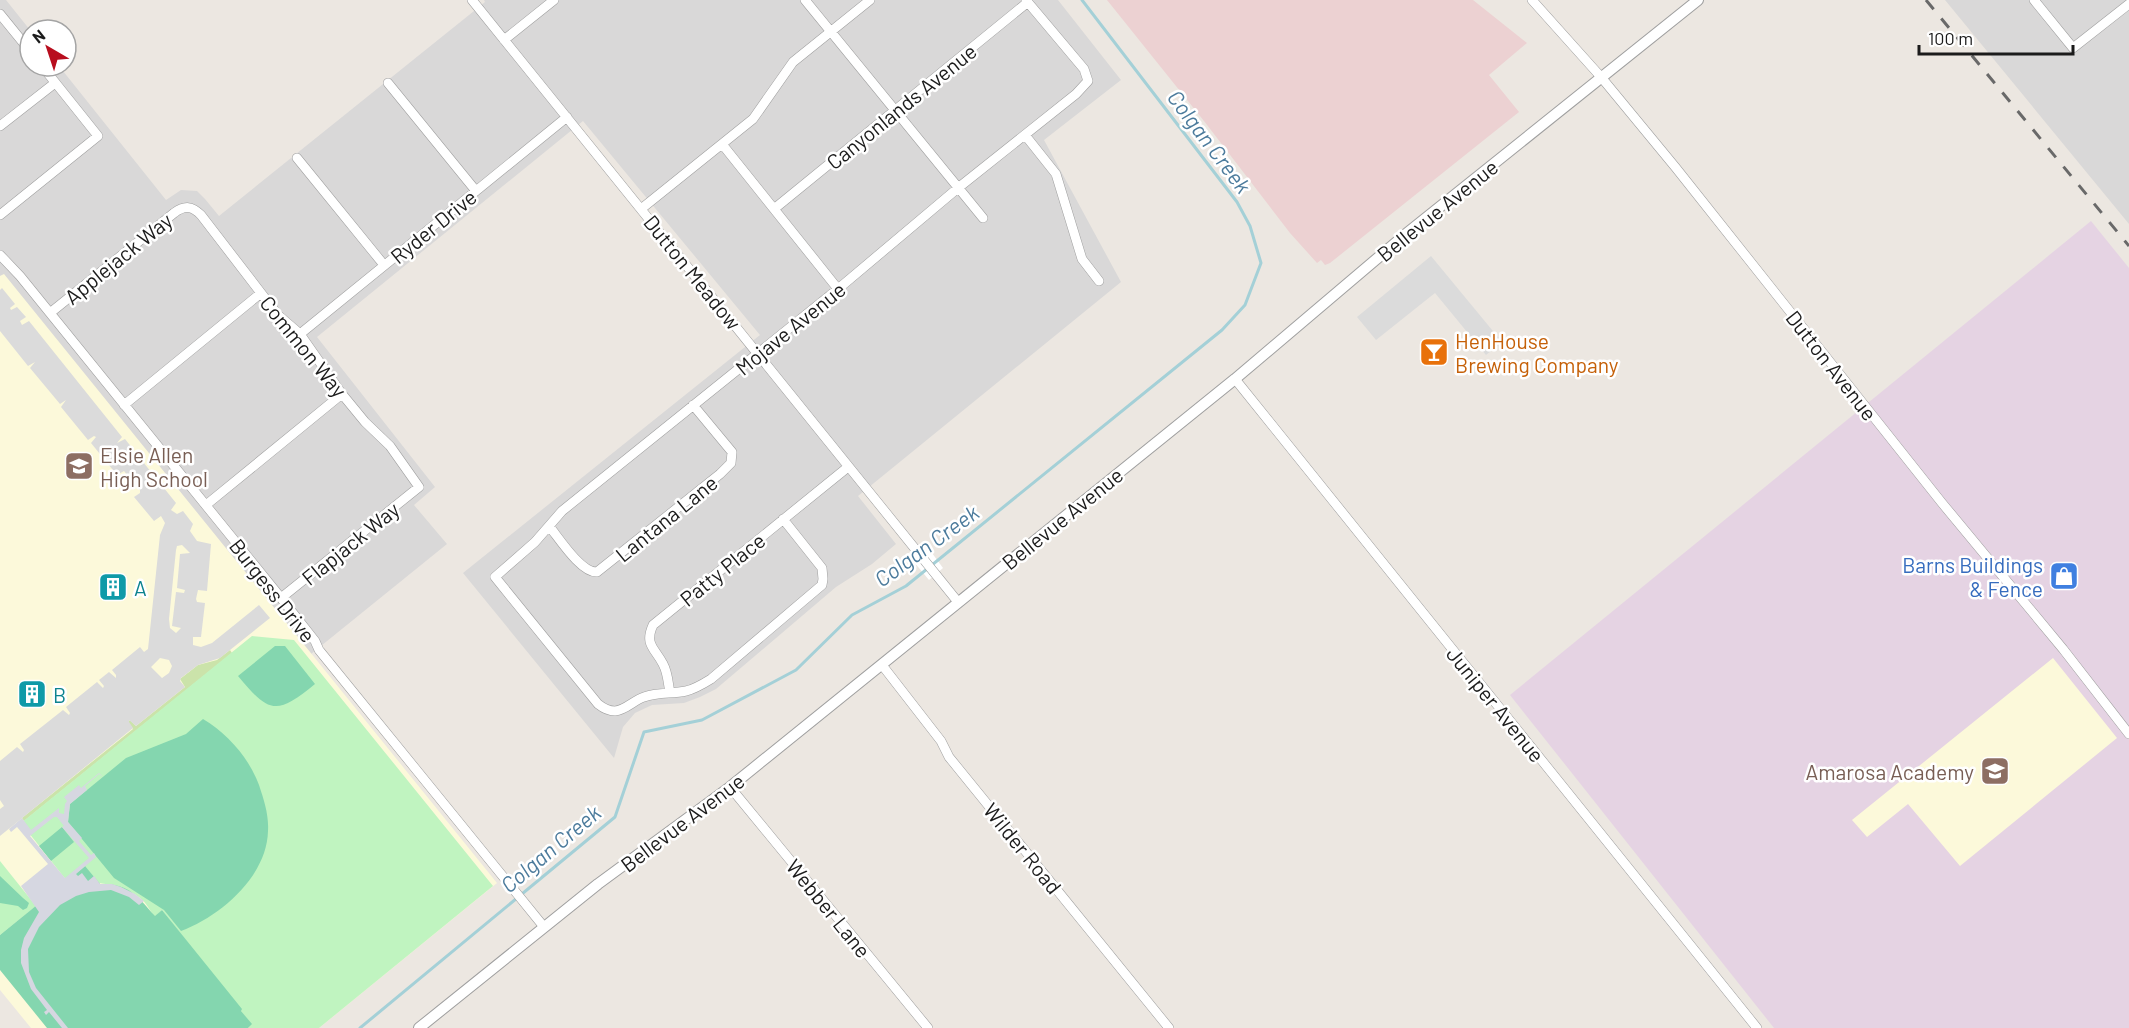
<svg xmlns="http://www.w3.org/2000/svg" width="2129" height="1028" font-family="Barlow,sans-serif">
  <rect width="100%" height="100%" fill="#ece7e1"/>
  <path fill="#d9d8d8" d="M0 0H6L30 30V66H59L166 200 181 190 197 191 205 199 219 216 474 11 485 2 484 0H1058L1121 80 1044 140 1121 282 858 496 896 544 872 564 836 587 716 689 700 697 684 703 652 705 635 713 623 727 614 758 463 573 760 335 583 121 317 337 435 487 414 505 447 544 311 654 4 275 0 276Z
    M1945 0H2129V224Z"/>
  <path fill="#ecd1d2" d="M1107 0H1473L1527 43 1489 75 1519 112 1330 263 1325 265 1321 260 1317 263 1290 233 1204 121Z"/>
  <path fill="#e5d3e3" d="M2091 221 2129 268V1028H1774L1510 695Z"/>
  <path fill="#fcf9da" d="M4 274 497 883 319 1028H31L0 990V276Z
    M2053 658 2117 738 1960 866 1908 804 1867 837 1852 820Z"/>
  <path fill="#cbe3aa" d="M230 650 232 653 24 821 22 818 133 729 128 722 130 720 136 726 185 687 180 679 198 665 217 660Z"/>
  <path fill="#c0f4c0" d="M252 636 294 640 493 886 319 1028H248L251 1024 162 910 155 917C150 911 146 902 140 898 119 881 93 883 67 881L21 823Z
    M0 861 36 906 0 935Z"/>
  <path fill="#84d6af" d="M275 646H285L315 684C276 716 269 713 238 676Z
    M203 719C228 734 249 758 259 785 264 800 269 815 268 831 267 876 221 916 181 931L164 910 114 878 68 822 70 804 126 758 186 734Z
    M62 827 74 842 51 861 39 846Z
    M85 866 100 884C129 883 138 897 155 916L162 910 242 1009 241 1011 252 1024 248 1028H47L0 970V935Z
    M0 876 23 898 29 903 27 908 23 910 18 906 0 903Z"/>
  <path fill="#dbdbdb" fill-rule="evenodd" d="M1431 256 1502 342 1486 355 1435 293 1376 340 1357 317Z
    M2 288 15 304 10 308 11 310 17 307 26 317 20 321 22 325 29 321 122 437 117 443 125 439 133 449 128 456 135 452 176 503 171 510 177 514 183 511 193 524 190 531 197 541 211 544 207 591 198 590 196 599 197 602 205 603 201 637H193V645L201 647 212 643 259 605 270 618 220 658 198 665 181 678 180 681 185 687 136 726 129 720V722L133 728 0 836V809L4 806 0 800V761L17 747 23 752 24 750 20 744 63 710 69 715 70 713 66 707 97 682 103 688 104 686 99 680 109 672 116 678V675L112 670 140 647 144 652 148 649 160 535 165 523 161 516 154 521 134 497 140 493V490L124 471 117 475 91 443 96 437 94 436 88 440 61 407 66 400 60 404 30 368 35 362 28 366 0 331V290ZM182 545 190 553 180 554 177 588 185 590 184 593 176 592 172 626 181 628 176 633 170 628 169 619 176 550 177 546ZM160 658 169 660 172 666 169 673 162 678 151 667Z"/>
  <path fill="#d6d7e1" fill-rule="evenodd" d="M99 773 103 777 99 774 85 786 87 790 70 804 68 822 82 838 79 841 91 855 94 853 96 857 76 874 78 876 82 873 88 881 94 876 100 884H112L121 887 135 894 144 901 139 905 129 897 111 890 89 892 76 896 60 905 39 927 28 949 29 972 36 988 68 1028H62L49 1012 46 1015 44 1012 47 1010 31 989 21 963V950L24 938 39 912 21 886 48 864 17 827 11 832 9 829 22 818 31 830 59 808V813L64 814 65 804 67 801 64 797 79 785 81 788ZM54 817H57L64 826 62 827 89 858 65 878 30 836Z"/>
  <path fill="#fff" d="M929 549 943 568 929 580 914 562Z"/>
  <g fill="none" stroke-linecap="round" stroke-linejoin="round">
    <path stroke="#a4d0d7" stroke-width="3" d="M360 1028 615 817 644 732 702 720 796 670 852 615 906 586 1222 330 1245 305 1261 263 1250 226 1237 202 1082 0"/>
    <g stroke="#9f9f9f" stroke-width="10">
      <path id="minor" d="M472 0 958 602
        M805 0 983 218
        M1532 0 1601 77 1676 168 1942 503 2063 649 2129 734
        M2034 0 2073 48 2129 4
        M0 14 30 51
        M504 40 554 0
        M388 83 476 191
        M0 126 55 83
        M1025 135 1056 174 1082 259 1099 281
        M722 144 838 289
        M297 158 384 265
        M641 209 753 119 793 62 870 0
        M774 209 1028 2
        M0 215 98 136 42 66
        M0 255 20 276 281 598 315 641 319 650 544 927
        M50 313 174 213C185 205 192 206 201 215L261 293 278 315 300 334 342 394 365 422 390 446 419 487 281 598
        M300 334 567 117
        M1235 379 1757 1028
        M124 405 261 293
        M206 505 342 394
        M783 519 822 568 823 579 822 585 711 679C703 684 695 689 686 691 672 694 658 692 644 697 634 700 626 710 615 711 608 711 603 708 598 704L495 577 535 542 562 511 838 289 958 188 1076 94 1088 81 1084 69 1026 0
        M549 526C559 538 581 573 597 572L720 474 731 463 732 452 693 405
        M882 665 941 741 949 757 1169 1028
        M670 693C668 683 668 673 663 664 655 648 644 645 653 625L848 467
        M730 787 928 1028"/>
    </g>
    <g stroke="#9f9f9f" stroke-width="12">
      <path id="tertiary" d="M419 1028 598 884 730 787 1235 379 1406 234 1698 0"/>
    </g>
    <use href="#minor" stroke="#fff" stroke-width="9"/>
    <use href="#tertiary" stroke="#fff" stroke-width="10"/>
    <path stroke="#696969" stroke-width="3" stroke-dasharray="12 12" stroke-linecap="butt" d="M1926 0 2129 246"/>
  </g>
  <defs>
    <g id="bar-square" transform="scale(1.5)"><rect x="-9" y="-9" width="18" height="18" rx="4" fill="#e8710a" stroke="#fff"/><path d="M-6-5H6L.8 .8V4.5H3.5V6h-7V4.5H-.8V.8Z" fill="#fff"/></g>
    <g id="school-square" transform="scale(1.5)"><rect x="-9" y="-9" width="18" height="18" rx="4" fill="#8d6e63" stroke="#fff"/><path d="M0-5L7-2L0 1L-7-2ZM-4 1L0 2.5L4 1V4Q0 6-4 4Z" fill="#fff"/></g>
    <g id="shop-square" transform="scale(1.5)"><rect x="-9" y="-9" width="18" height="18" rx="4" fill="#3f7fe0" stroke="#fff"/><path d="M-5-2.5h2.3a2.7 3.5 0 0 1 5.4 0H5L5.5 6h-11ZM-1.5-2.5h3a1.5 2.3 0 0 0-3 0Z" fill="#fff"/></g>
    <g id="building-square" transform="scale(1.5)"><rect x="-9" y="-9" width="18" height="18" rx="4" fill="#0f9aa8" stroke="#fff"/><path d="M-4-6H4V6H1V3H-1V6H-4ZM-2.5-4.3h1.7v1.8h-1.7ZM.8-4.3h1.7v1.8H.8ZM-2.5-1h1.7V.8h-1.7ZM.8-1h1.7V.8H.8Z" fill="#fff"/></g>
  </defs>
  <g fill-rule="evenodd">
    <use href="#bar-square" x="1434" y="352"/>
    <use href="#school-square" x="79" y="466"/>
    <use href="#shop-square" x="2064" y="576"/>
    <use href="#building-square" x="113" y="587"/>
    <use href="#building-square" x="32" y="694"/>
    <use href="#school-square" x="1995" y="771"/>
  </g>
  <g text-anchor="middle" dominant-baseline="central" stroke-width="5" stroke-linejoin="round" paint-order="stroke">
    <g font-size="21" fill="#1b1b1b" stroke="#fff">
      <text transform="translate(901 106) rotate(-39)">Canyonlands Avenue</text>
      <text transform="translate(1437 210) rotate(-39)">Bellevue Avenue</text>
      <text transform="translate(433 226) rotate(-39)">Ryder Drive</text>
      <text transform="translate(118 258) rotate(-39)">Applejack Way</text>
      <text transform="translate(693 272) rotate(51)">Dutton Meadow</text>
      <text transform="translate(790 328) rotate(-39)">Mojave Avenue</text>
      <text transform="translate(304 346) rotate(51)">Common Way</text>
      <text transform="translate(1832 365) rotate(52)">Dutton Avenue</text>
      <text transform="translate(666 518) rotate(-39)">Lantana Lane</text>
      <text transform="translate(1062 518) rotate(-39)">Bellevue Avenue</text>
      <text transform="translate(350 543) rotate(-39)">Flapjack Way</text>
      <text transform="translate(722 569) rotate(-39)">Patty Place</text>
      <text transform="translate(273 590) rotate(52)">Burgess Drive</text>
      <text transform="translate(1496 704) rotate(51)">Juniper Avenue</text>
      <text transform="translate(682 822) rotate(-37)">Bellevue Avenue</text>
      <text transform="translate(1023 848) rotate(51)">Wilder Road</text>
      <text transform="translate(829 908) rotate(51)">Webber Lane</text>
    </g>
    <g font-size="21" fill="#c56008" stroke="#fff" text-anchor="start">
      <text x="1455" y="340">HenHouse<tspan x="1455" dy="24">Brewing Company</tspan></text>
    </g>
    <g font-size="21" fill="#785e54" stroke="#fff" text-anchor="start">
      <text x="100" y="454">Elsie Allen<tspan x="100" dy="24">High School</tspan></text>
      <text x="1974" y="771" text-anchor="end">Amarosa Academy</text>
    </g>
    <g font-size="21" fill="#366cbe" stroke="#fff" text-anchor="end">
      <text x="2043" y="564">Barns Buildings<tspan x="2043" dy="24">&amp; Fence</tspan></text>
    </g>
    <g font-size="21" fill="#0d838f" stroke="#fff" text-anchor="start">
      <text x="134" y="587">A</text>
      <text x="53" y="694">B</text>
    </g>
    <g font-size="22" font-style="italic" fill="#4c7b9c" stroke="#fff">
      <text transform="translate(1210 141) rotate(53)">Colgan Creek</text>
      <text transform="translate(926 545) rotate(-36)">Colgan Creek</text>
      <text transform="translate(550 848) rotate(-40)">Colgan Creek</text>
    </g>
  </g>
  <g transform="translate(48 48) rotate(321)"><circle r="28" fill="#ffffff" stroke="#a4a4a4" stroke-width="1.5"/>
  <path d="M0-4.5L10 22L0 15L-10 22Z" fill="#b80e1e"/>
  <text y="-9" font-size="16" font-weight="bold" text-anchor="middle" fill="#1b1b1b">N</text>
  </g>
  <path d="M1919 45v9h154v-9" fill="none" stroke="#1b1b1b" stroke-width="3"/>
  <text x="1928" y="45" font-size="18" fill="#1b1b1b" stroke="#ffffff" stroke-width="4.5" paint-order="stroke">100 m</text>
</svg>
